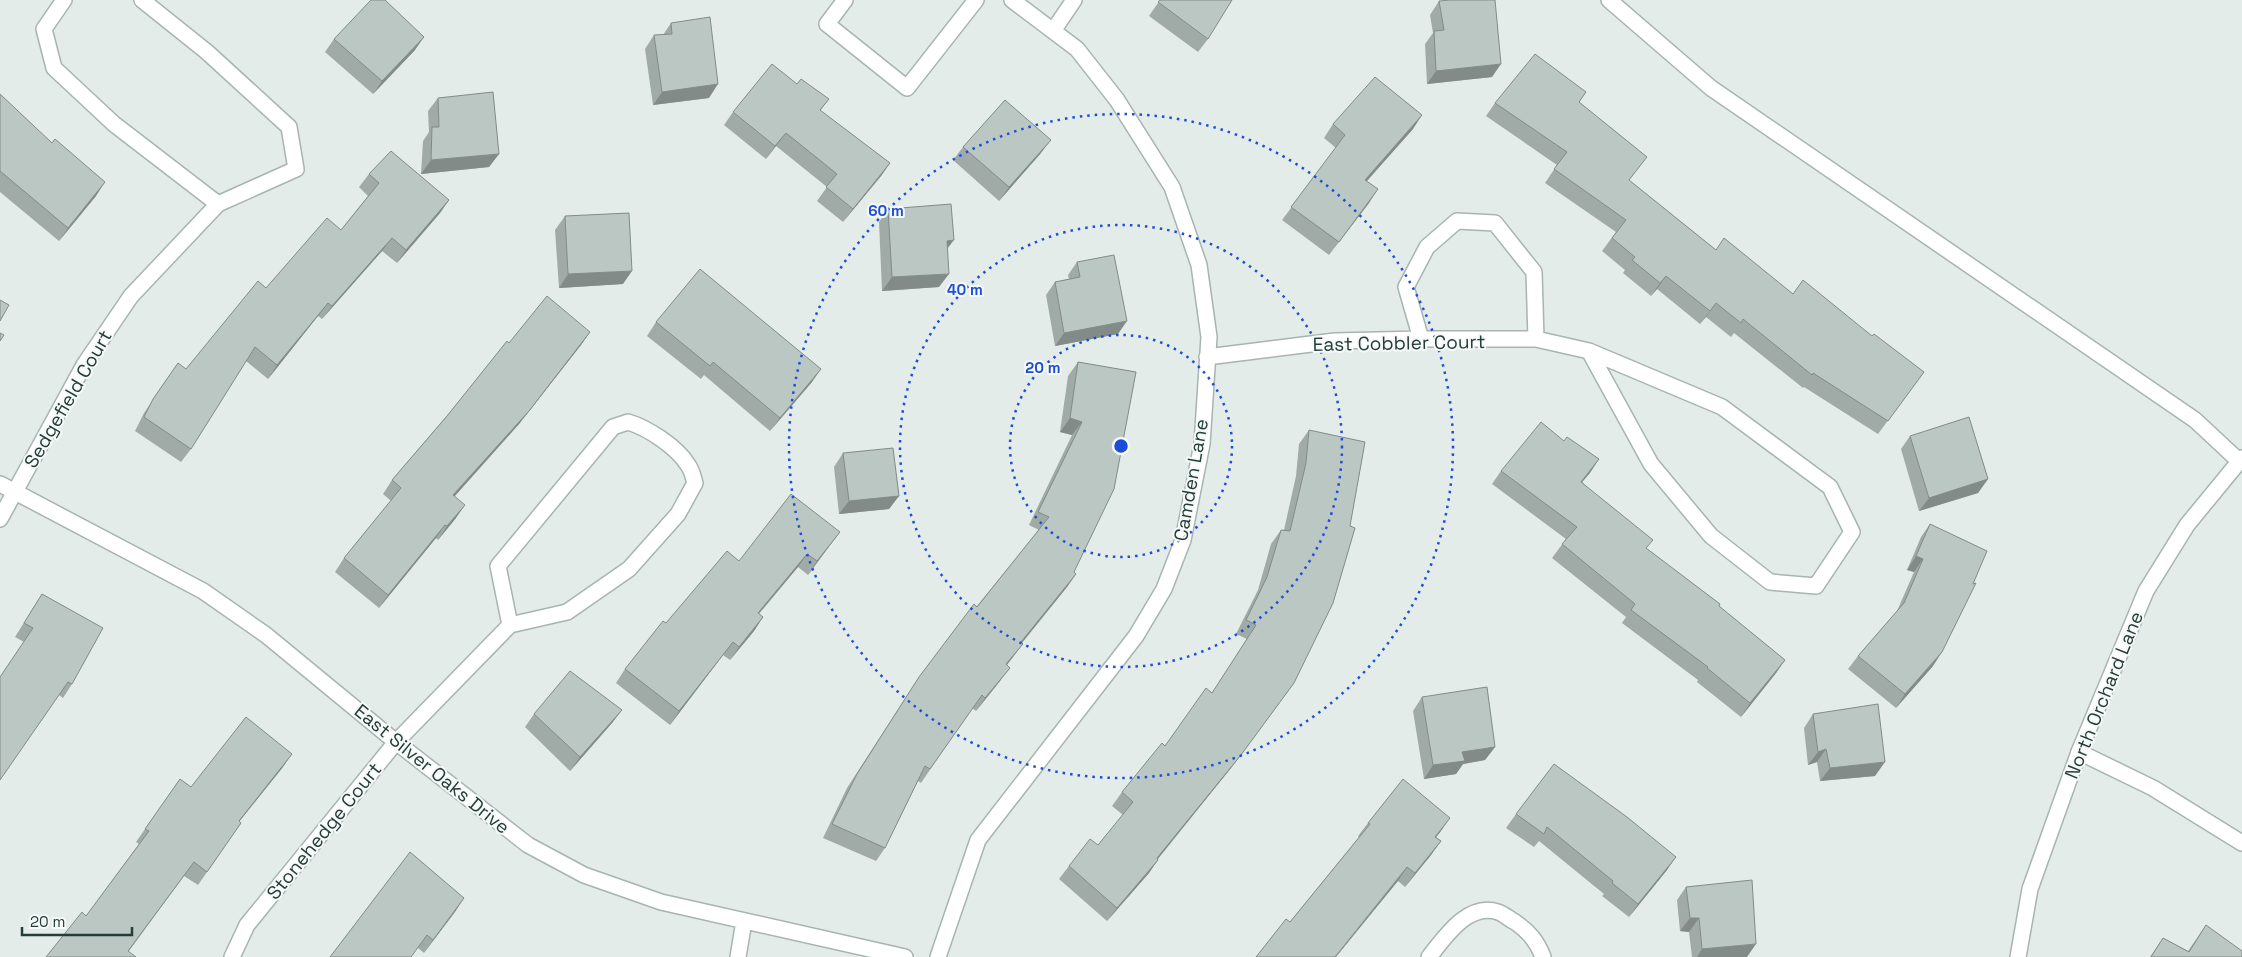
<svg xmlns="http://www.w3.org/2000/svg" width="2242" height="957" font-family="'Space Grotesk',sans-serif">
  <rect width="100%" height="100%" fill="#e4ecea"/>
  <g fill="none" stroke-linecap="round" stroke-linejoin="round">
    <g stroke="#a7b4b1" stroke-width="18">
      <path id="service" d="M1609 0 1711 88 2195 420 2239 461"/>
    </g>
    <g stroke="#a7b4b1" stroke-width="18">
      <path id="minor" d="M142 0 207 52 289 127 296 169 218 204
        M845 0 827 24 907 88 976 0
        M1053 31 1074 0
        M1421 339 1406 287 1427 247 1457 221 1495 223 1534 272 1536 339
        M1207 357 1335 341 1421 339H1536L1589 351 1722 407 1830 487 1852 532 1816 586 1770 582 1711 536 1651 464 1589 351
        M628 422C648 428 677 447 688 465 692 470 693 477 695 483L678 514 629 569 567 612 510 625 498 566 613 427Z
        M0 484 203 591 266 635 396 742 528 845 584 875 661 902 905 957
        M0 519 84 365 131 296 218 204 114 124 54 68 44 29 64 0
        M2079 752 2153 788 2242 843
        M232 957 247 925 396 742 510 625
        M738 957 744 921
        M938 957 978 840 1136 636 1164 589 1183 540 1202 444 1209 337 1199 265 1172 187 1117 100 1077 49 1012 0
        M1429 957C1445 937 1468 902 1498 912 1504 914 1509 919 1515 922 1529 932 1537 941 1543 957"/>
    </g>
    <g stroke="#a7b4b1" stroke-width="18">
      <path id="tertiary" d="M2018 957 2030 889 2079 752 2146 591 2187 525 2242 458"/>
    </g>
    <use href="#service" stroke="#fff" stroke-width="15"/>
    <use href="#minor" stroke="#fff" stroke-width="15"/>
    <use href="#tertiary" stroke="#fff" stroke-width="15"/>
  </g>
  <path fill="#a0aba8" d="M1160 0 1208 39 1198 52 1149 16Z
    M1439 1 1492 77 1427 84 1425 44 1433 33 1430 15Z
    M671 23 709 98 653 105 645 49 654 35H663Z
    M334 39 415 50 373 94 325 52Z
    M1586 92 1579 102 1629 180 1716 250 1793 294 1872 336 1924 372 1878 434 1804 387 1803 388 1734 333 1731 337 1706 317 1700 324 1657 289 1651 296 1623 273 1625 270 1602 251 1616 232 1545 183 1557 165 1486 116 1495 103Z
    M0 94 96 196 59 241 0 192Z
    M438 98 499 154 489 167 421 174 423 141 429 132 428 111Z
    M829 99 820 111 890 163 881 176 843 222 817 201 827 187 776 146 766 159 724 125 733 112Z
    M1333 124 1413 129 1367 181 1369 203 1329 255 1282 220 1336 148 1324 138Z
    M963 147 1041 153 999 201 953 160Z
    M369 174 449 200 440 213 397 263 382 251 322 319 318 316 268 379 246 361 191 449 181 462 135 431 144 413 178 363 186 369 266 288 341 230 368 196 359 187Z
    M888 209 947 249 939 287 882 291 879 222Z
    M565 216 623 284 559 288 555 230Z
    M1077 262 1118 334 1055 346 1046 295 1055 282 1069 279 1068 275Z
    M656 322 812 382 770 431 704 375 701 379 647 336Z
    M590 332 581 345 519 424 455 496 456 518 438 540 436 538 379 608 335 572 344 558 391 501 383 494 392 480 509 343Z
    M1078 362 1136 372 1074 572 1076 574 1067 587 1022 643 1013 657 1007 665 1000 681 976 711 972 708 921 783 918 781 885 848 876 861 823 838 847 788 919 677 1039 530 1029 525 1072 435 1060 432 1068 376Z
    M1309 430 1284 696 1231 768 1158 859 1149 873 1107 921 1059 879 1069 866 1098 845 1123 815 1112 806 1122 792 1165 746 1212 693 1247 639 1236 634 1258 590 1271 544 1281 530H1284L1296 476 1299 444Z
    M1910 436 1988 479 1978 493 1919 511 1901 449Z
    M1564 441 1599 459 1582 482 1647 549 1785 660 1776 673 1741 717 1697 682 1698 680 1622 623 1626 617 1552 558 1566 539 1492 484 1501 471Z
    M843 453 899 496 889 509 839 514 834 467Z
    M1930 524 1933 666 1896 708 1848 669 1858 656 1897 611 1914 572 1907 570 1921 537Z
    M840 532 808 575 798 567 759 614 763 617 754 631 730 660 723 655 670 725 616 683 625 669 666 623 739 561Z
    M42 594 72 684 63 698 59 695 24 642 15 637 33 608Z
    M1422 697 1495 747 1485 760 1463 764 1456 774 1424 779 1413 711Z
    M622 710 612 723 570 771 525 727 534 714Z
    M1813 714 1875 776 1820 781 1817 762 1808 765 1804 728Z
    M283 767 239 822 241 823 198 885 184 876 129 951 86 916 139 844 136 842 180 779 191 787Z
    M1516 814 1667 870 1629 917 1602 896 1604 894 1539 841 1534 847 1506 828Z
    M1368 823 1441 831 1436 837 1441 841 1431 855 1405 887 1398 881 1290 922 1359 837 1358 836Z
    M1686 887 1747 957H1692L1689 932 1680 931 1677 900Z
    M464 898 424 953 418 948 330 957Z
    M2206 925 2242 957H2150L2163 938 2188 951Z"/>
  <path fill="#828b88" d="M424 37 415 50 373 94 382 81Z
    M1501 64 1492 77 1427 84 1436 71Z
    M718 84 709 98 653 105 662 92Z
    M1422 115 1413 129 1356 193 1365 180Z
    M786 133 766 159 775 146Z
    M1051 140 1041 153 999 201 1009 187Z
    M499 154 489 167 421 174 431 160Z
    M890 163 881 176 843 222 853 209Z
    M105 182 96 196 59 241 68 228Z
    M1378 189 1369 203 1329 255 1339 242Z
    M449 200 440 213 397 263 406 250Z
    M392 238 382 251 322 319 332 306Z
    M954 240 944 253 947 241Z
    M632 271 623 284 559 288 568 274Z
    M949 274 939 287 882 291 892 277Z
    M1666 276 1657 289 1651 296 1660 283Z
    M328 303 318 316 268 379 277 365Z
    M1716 303 1706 317 1700 324 1710 311Z
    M1127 321 1118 334 1055 346 1064 333Z
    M590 332 581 345 519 424 444 508 453 495Z
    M821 369 812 382 770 431 780 418Z
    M1070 418 1082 422 1072 435 1060 432Z
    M1599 459 1590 473 1571 495 1581 482Z
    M1988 479 1978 493 1919 511 1929 498Z
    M899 496 889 509 839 514 849 501Z
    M465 505 456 518 438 540 447 526Z
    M445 525 436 538 379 608 388 595Z
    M840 532 830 545 808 575 817 561Z
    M807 554 798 567 748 626 758 613Z
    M1916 556 1923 559 1914 572 1907 570Z
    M1076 574 1067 587 1012 655 1021 642Z
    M763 617 754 631 730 660 739 647Z
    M733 642 723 655 670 725 679 711Z
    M1023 644 1013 657 996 678 1006 664Z
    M1942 652 1933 666 1896 708 1905 694Z
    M1785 660 1776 673 1741 717 1750 703Z
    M1010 668 1000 681 976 711 985 698Z
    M1294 683 1231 768 1147 872 1157 858Z
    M622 710 612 723 570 771 580 757Z
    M1495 747 1485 760 1463 764 1456 774 1424 779 1433 765 1462 752Z
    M1826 749 1817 762 1808 765 1818 752Z
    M292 754 283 767 229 834 239 821Z
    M1885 762 1875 776 1820 781 1830 768Z
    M1450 818 1441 831 1426 850 1435 837Z
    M1441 841 1431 855 1405 887 1415 873Z
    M1676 857 1667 870 1629 917 1638 904Z
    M1158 860 1149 873 1107 921 1117 908Z
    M1407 867 1398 881 1336 957H1335Z
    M464 898 455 912 424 953 433 940Z
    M1690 918H1699L1689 932 1680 931Z
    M1756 944 1747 957H1697L1702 949Z"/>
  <path fill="#bac7c3" stroke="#828b88" d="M371 0H385L424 37 382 81 334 39Z
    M1160 0H1232L1208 39 1158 2Z
    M1450 0H1495L1501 64 1436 71 1434 31 1444 30 1439 1Z
    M710 17 718 84 662 92 654 35 672 34 671 23Z
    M1535 54 1586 92 1579 102 1647 157 1629 180 1716 250 1724 238 1793 294 1803 280 1872 336 1874 334 1924 372 1888 421 1813 373 1812 375 1743 319 1741 323 1716 303 1710 311 1666 276 1660 283 1632 260 1635 257 1612 238 1626 220 1554 169 1567 152 1495 103Z
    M772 64 797 84 801 79 829 99 820 110 890 163 853 209 826 187 837 174 786 133 775 146 733 112Z
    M1375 77 1422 115 1365 180 1378 189 1339 242 1291 207 1345 135 1333 124Z
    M493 92 499 154 431 160 432 127H439L438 98Z
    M0 94 52 143 55 139 105 182 68 228 0 171Z
    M1005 100 1051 140 1009 187 963 147Z
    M391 151 449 200 406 250 392 238 332 306 328 303 277 365 255 347 191 449 144 417 153 399 178 363 186 369 258 281 266 288 327 218 341 230 379 183 369 174Z
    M951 204 954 240 947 241 949 274 892 277 888 209Z
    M629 213 632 271 568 274 565 216Z
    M1114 255 1127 321 1064 333 1055 282 1080 277 1077 262Z
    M700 269 821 369 780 418 713 362 710 366 656 322Z
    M547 296 590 332 529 411 453 495 465 505 447 526 445 525 388 595 344 558 401 488 392 480 447 416 507 341 509 343Z
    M0 300 9 305 0 321Z
    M0 333 4 335 0 341Z
    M1078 362 1136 372 1114 489 1074 572 1076 574 1021 642 1023 644 1006 664 1010 668 985 698 982 695 930 769 925 766 885 848 832 824 857 774 919 677 974 604 977 607 1049 517 1038 512 1082 422 1070 418Z
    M1969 417 1988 479 1929 498 1910 436Z
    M1541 422 1564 441 1567 437 1599 459 1581 482 1653 540 1646 548 1720 604 1719 606 1785 660 1750 703 1707 668 1708 667 1631 610 1635 604 1562 544 1577 527 1501 471Z
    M1309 430 1365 442 1350 526 1355 528 1333 603 1294 683 1241 755 1157 858 1158 860 1117 908 1069 866 1090 839 1098 845 1133 802 1122 792 1162 743 1165 746 1206 688 1212 693 1256 625 1246 620 1267 577 1281 530 1290 531 1306 463Z
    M893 448 899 496 849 501 843 453Z
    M791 494 840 532 817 561 807 554 758 613 763 617 739 647 733 642 679 711 625 669 663 621 666 623 727 551 739 561Z
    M1930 524 1987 551 1973 584 1976 583 1942 652 1905 694 1858 656 1904 603 1923 559 1916 556Z
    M42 594 103 628 72 684 68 682 0 780V677L33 628 24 623Z
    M570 671 622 710 580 757 534 714Z
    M1487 687 1495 747 1462 752 1465 761 1433 765 1422 697Z
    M1878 704 1885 762 1830 768 1826 749 1818 752 1813 714Z
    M246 717 292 754 239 821 241 823 207 872 194 862 128 951 136 957H46L82 912 86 916 149 831 145 829 180 779 191 787Z
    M1554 764 1627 817 1676 857 1638 904 1612 883 1613 881 1547 827 1544 834 1516 814Z
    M1403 779 1450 818 1435 837 1441 841 1415 873 1407 867 1335 957H1256L1286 919 1290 922 1370 824 1368 823Z
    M410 852 464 898 433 940 427 935 411 957H330Z
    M1752 880 1756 944 1702 949 1699 918H1690L1686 887Z
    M2206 925 2242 951V957H2151L2163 938 2189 952Z"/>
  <g fill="none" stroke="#1d4ed8" stroke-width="2.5" stroke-dasharray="2.5 5">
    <circle cx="1121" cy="446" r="111"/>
    <circle cx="1121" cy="446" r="221"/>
    <circle cx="1121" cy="446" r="332"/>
  </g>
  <g text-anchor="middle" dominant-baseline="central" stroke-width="4" stroke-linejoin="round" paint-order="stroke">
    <g font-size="19" fill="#253c39" stroke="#f5f9f7">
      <text transform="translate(1399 343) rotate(-1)">East Cobbler Court</text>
      <text transform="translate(68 399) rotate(-60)">Sedgefield Court</text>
      <text transform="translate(1191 480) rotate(-80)">Camden Lane</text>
      <text transform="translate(2104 695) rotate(-68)">North Orchard Lane</text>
      <text transform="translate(432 769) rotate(39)">East Silver Oaks Drive</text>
      <text transform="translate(324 831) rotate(-51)">Stonehedge Court</text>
    </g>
  </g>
  <circle cx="1121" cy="446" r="8" fill="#1d4ed8" stroke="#f5f9f7" stroke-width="2.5"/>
  <g font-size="15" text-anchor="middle" font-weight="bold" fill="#1d4ed8" stroke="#f5f9f7" stroke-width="4" stroke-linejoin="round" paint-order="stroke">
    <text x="886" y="216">60 m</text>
    <text x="965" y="295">40 m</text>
    <text x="1043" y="373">20 m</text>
  </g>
  <path d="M22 927v8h110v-8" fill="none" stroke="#253c39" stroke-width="2.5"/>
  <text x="30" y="927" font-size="15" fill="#253c39" stroke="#f5f9f7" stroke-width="4" paint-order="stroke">20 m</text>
</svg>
